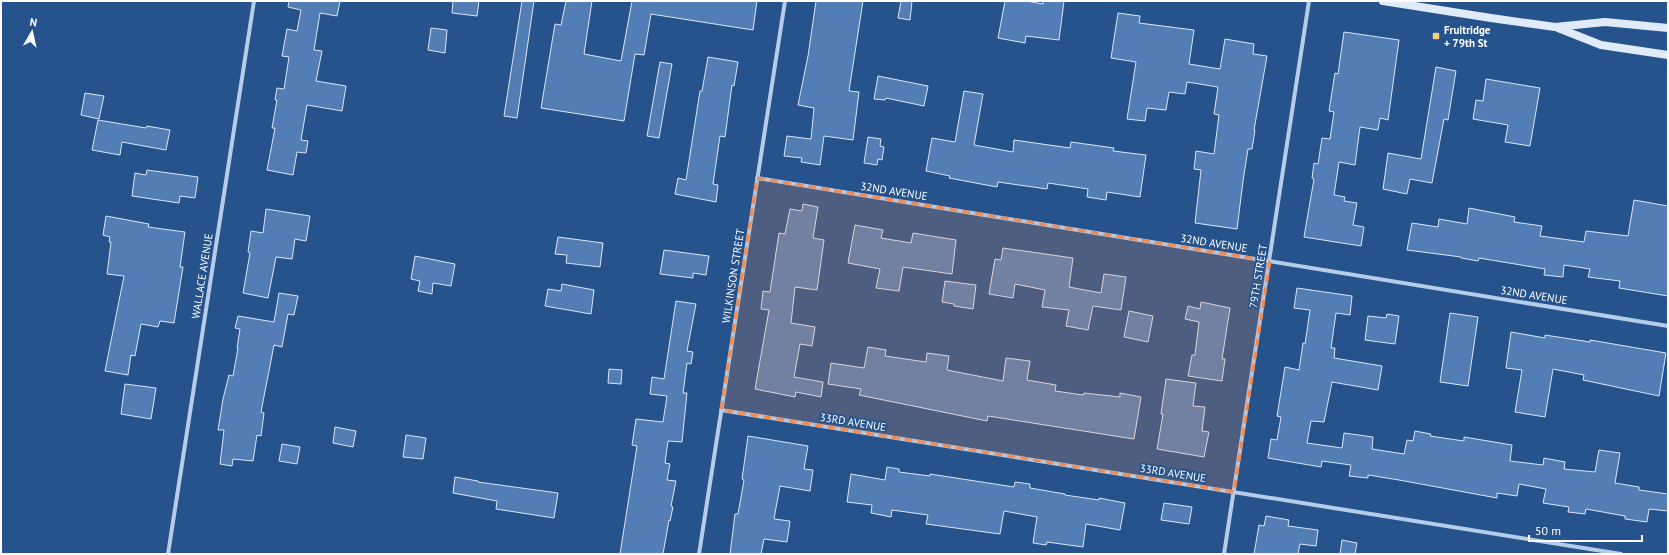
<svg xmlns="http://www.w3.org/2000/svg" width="1669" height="555" font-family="'PT Sans',sans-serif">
  <rect width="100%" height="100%" fill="#26538c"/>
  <path fill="#537eb5" stroke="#dae7f8" d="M289 1H340L337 16 320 13 314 50 322 51 316 81 346 86 342 111 307 105 301 140 308 141 306 153 297 152 293 175 267 170 275 128H272L277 100H275L277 88 284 89 289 57 282 56 287 29 297 31 301 10 288 7Z
    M453 1H479L477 16 452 13Z
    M522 1H534L517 118 504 116Z
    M566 1H592L584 54 621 61 632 1H757L753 30 651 14 644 55 635 54 624 121 541 108 555 24 561 25Z
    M816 1H863L849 91 859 92 853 140 824 136 820 165 801 162 802 158 784 156 787 136 811 139 814 108 798 105 808 56Z
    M901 1H912L910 20 898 18Z
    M1005 1H1026L1043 4V1H1064L1059 40 1026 36 1025 43 998 38Z
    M1118 13 1140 16 1139 23 1194 30 1189 64 1220 69 1225 39 1254 44 1253 54 1267 56 1254 130H1255L1252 149H1248L1243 181 1237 229 1195 223 1201 170 1194 169 1196 151 1214 154 1219 115 1214 114 1218 87 1187 82 1185 94 1169 92 1166 110 1147 108 1145 121 1127 119 1136 62 1111 58Z
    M431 28 447 30 445 53 428 50Z
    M1344 32 1399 40 1388 120 1380 118 1378 130 1360 127 1355 165 1339 162 1334 195 1345 197 1344 201 1357 203 1353 225 1364 227 1361 246 1304 237 1314 179 1312 178 1314 163 1318 164 1322 138 1330 139 1334 112 1329 111 1335 73 1338 74Z
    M708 57 738 62 734 86 732 85 725 137 720 136 713 184 718 185 716 202 675 194 678 178 686 180 700 91H702Z
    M660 62 672 64 659 138 647 136Z
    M1436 67 1456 71 1448 120 1444 119 1432 183 1410 179 1407 194 1383 189 1388 153 1421 159Z
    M878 76 928 86 924 106 886 98 885 100 874 99Z
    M1486 79 1540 88 1530 146 1505 142 1508 125 1473 119 1476 100 1483 101Z
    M964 91 983 94 974 145 1013 152 1014 140 1070 148 1071 142 1114 148 1113 151 1146 155 1140 197 1107 192 1106 200 1087 197 1088 189 1048 183 1047 189 998 182 997 187 949 178 950 176 926 171 932 138 955 142Z
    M85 93 104 96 99 119 81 115Z
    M98 120 146 128 147 126 170 130 166 150 122 142 120 155 92 150Z
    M868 137 881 139 880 146 884 147 882 160 878 159 877 165 864 163Z
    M147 170 198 177 195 198 180 196 179 203 132 196 135 173 146 175Z
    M1634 200 1668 206V296L1619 288 1620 281 1588 277 1590 269 1564 265 1563 277 1544 275 1545 269 1479 258 1478 261 1461 258V257L1407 250 1412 223 1438 227 1439 219 1467 224 1469 208 1515 217 1514 222 1542 226 1540 236 1584 242 1586 231 1628 236Z
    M803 204 818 207 813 238 824 240 817 290 795 287 791 323 815 327 812 346 800 344 794 377 823 382 821 397 796 392 795 397 755 389 769 310 761 309 763 291 770 292 779 233 785 234 790 209 802 211Z
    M266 209 310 216 306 241 295 239 292 259 276 257 268 298 243 293 250 253 248 252 251 231 263 233Z
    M106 216 149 224 148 227 185 232 180 267H183L174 323 160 321 158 327 141 324 135 356 131 355 128 375 105 371 124 276 107 274 111 242H109L110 237 103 235Z
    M855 225 883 230 881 238 911 243 913 233 956 240 952 274 903 267 899 291 876 288 880 269 848 263Z
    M558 237 603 243 600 267 566 263 567 255 555 254Z
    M1003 248 1073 258 1069 287 1101 293 1104 274 1126 277 1121 310 1093 306 1088 330 1066 326 1069 310 1042 307 1045 290 1015 284 1013 298 989 294 995 259 1001 260Z
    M664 250 709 256 706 275 693 273V278L660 274Z
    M415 256 455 264 451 286 433 283 432 294 418 291 420 281 411 279Z
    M945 281 976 285 973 309 954 306V304L942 302Z
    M562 284 594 290 591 314 545 306 548 289 561 291Z
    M1297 288 1352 296 1350 315 1336 313 1331 348H1335L1334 358 1382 366 1378 390 1332 382 1324 422 1311 421 1307 443 1342 448 1344 433 1373 437 1372 449 1404 454 1407 440 1413 441 1415 431 1431 434 1430 436 1464 441V437L1512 445 1510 461 1543 465 1544 458 1565 462 1564 469 1595 472 1599 450 1620 453 1615 483 1639 487V490L1668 494V511L1649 509 1647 522 1625 519V516L1586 509 1585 514 1568 512 1569 507 1543 503 1546 489 1519 484 1517 496 1497 493V498L1399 480 1368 475V478L1349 476 1351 465 1322 461 1321 467 1268 458 1271 439 1277 440 1281 417 1277 416 1285 367 1299 370 1303 343 1305 344 1310 310 1294 308Z
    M279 293 298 296 294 315 288 314 282 347 274 345 261 412 264 413 261 436 257 435 253 461 233 459 232 466 220 464 224 430H218L223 399 229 375 233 376 238 348H237L240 329 235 328 238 316 274 322Z
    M676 301 696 304 687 351 693 352 691 364 687 363 683 393H687L682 442 668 441 665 463 670 464 667 480 676 481 671 506 673 507 670 521 669 520 663 554H620L637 446 632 445 636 419 663 422 667 396 650 394 652 377 664 379Z
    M1201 302 1230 308 1222 359H1225L1222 381 1188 376 1192 355H1195L1199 322 1185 319 1188 306 1200 309Z
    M1129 311 1153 316 1148 342 1124 337Z
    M1450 313 1478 317 1468 386 1440 382Z
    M1387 314 1399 316 1395 344 1365 340 1368 316 1386 318Z
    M1511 332 1545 338V335L1590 342V340L1666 353 1659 396 1583 380 1584 375 1553 369 1545 417 1515 412 1522 370 1506 368Z
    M868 347 886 350 885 356 926 362 927 353 949 356 947 370 1003 381 1006 358 1030 361 1027 380 1056 385 1055 391 1083 395 1084 393 1120 397V393L1141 397 1134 439 988 416 987 421 859 395 861 389 828 384 831 363 864 368Z
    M609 369 622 370 621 384 608 383Z
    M1166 379 1196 383 1193 406 1205 407 1202 431 1209 432 1204 457 1157 449 1163 414H1161Z
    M125 384 156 388 151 419 121 414Z
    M335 427 356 431 353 447 333 443Z
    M406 435 426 438 423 459 403 457Z
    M748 436 808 446 804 469 813 470 810 491 780 486 774 519 790 521 787 542 764 539 761 554H730L735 514H738L744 480 742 479Z
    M282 444 300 447 297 464 279 461Z
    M887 467 899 469V472L930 476V474L1014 487 1015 482 1030 484V488L1065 494V495L1099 500V498L1125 503 1120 530 1086 524 1083 547 1047 542 1046 545 1033 543 1037 517 1004 511 1000 534 926 524 928 515 892 510 891 517 871 513 872 505 847 502 851 474 885 480Z
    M455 477 478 481V482L558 493 554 518 496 509 497 501 453 493Z
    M1164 503 1192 507 1189 524 1161 520Z
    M1266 516 1289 520 1288 526 1318 530 1316 546 1300 544 1298 554H1254L1259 525 1264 526Z
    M1342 540 1357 543 1355 554H1340Z"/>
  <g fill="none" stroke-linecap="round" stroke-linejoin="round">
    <path stroke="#b5cdea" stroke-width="4" d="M757 178 1668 326
      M721 410 1621 554
      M168 554 254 1
      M699 554 785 1
      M1224 554 1309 1"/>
    <path stroke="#e0ebf9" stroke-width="8" d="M1383 1 1491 18 1555 27 1605 22 1668 28
      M1558 28 1601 45 1668 55"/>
  </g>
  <path fill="#ef8b55" fill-opacity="0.2" stroke="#ef8b55" stroke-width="3" stroke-dasharray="8 5" stroke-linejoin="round" d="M757 178 1270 261 1234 492 721 410Z"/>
  <rect fill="#f3d07a" stroke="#26538c" stroke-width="1.5" x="1432" y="32" width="8" height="8" rx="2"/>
  <g text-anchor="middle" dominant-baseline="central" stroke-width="3.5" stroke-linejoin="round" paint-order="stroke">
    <g font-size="11" font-weight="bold" fill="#fff" stroke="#26538c" text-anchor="start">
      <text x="1444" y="30">Fruitridge<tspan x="1444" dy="13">+ 79th St</tspan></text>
    </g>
    <g font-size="11" fill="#fff" stroke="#26538c">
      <text transform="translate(894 191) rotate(9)">32ND AVENUE</text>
      <text transform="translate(1214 243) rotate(9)">32ND AVENUE</text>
      <text transform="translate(202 276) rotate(-81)">WALLACE AVENUE</text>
      <text transform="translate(733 276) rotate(-81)">WILKINSON STREET</text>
      <text transform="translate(1258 276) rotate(-81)">79TH STREET</text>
      <text transform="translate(1534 295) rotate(9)">32ND AVENUE</text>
      <text transform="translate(853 422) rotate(9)">33RD AVENUE</text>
      <text transform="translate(1173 473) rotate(9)">33RD AVENUE</text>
    </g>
  </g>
  <rect width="1669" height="555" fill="none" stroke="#ffffff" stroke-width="4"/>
  <g transform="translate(32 32) rotate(9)" stroke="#26538c" stroke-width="3" paint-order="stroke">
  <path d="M0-3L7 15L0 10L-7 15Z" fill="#ffffff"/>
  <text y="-6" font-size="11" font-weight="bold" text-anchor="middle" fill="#ffffff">N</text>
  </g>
  <path d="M1529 535v6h113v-6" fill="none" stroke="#ffffff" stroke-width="2"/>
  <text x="1535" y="535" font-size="12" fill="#ffffff" stroke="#26538c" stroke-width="3" paint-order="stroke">50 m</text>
</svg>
